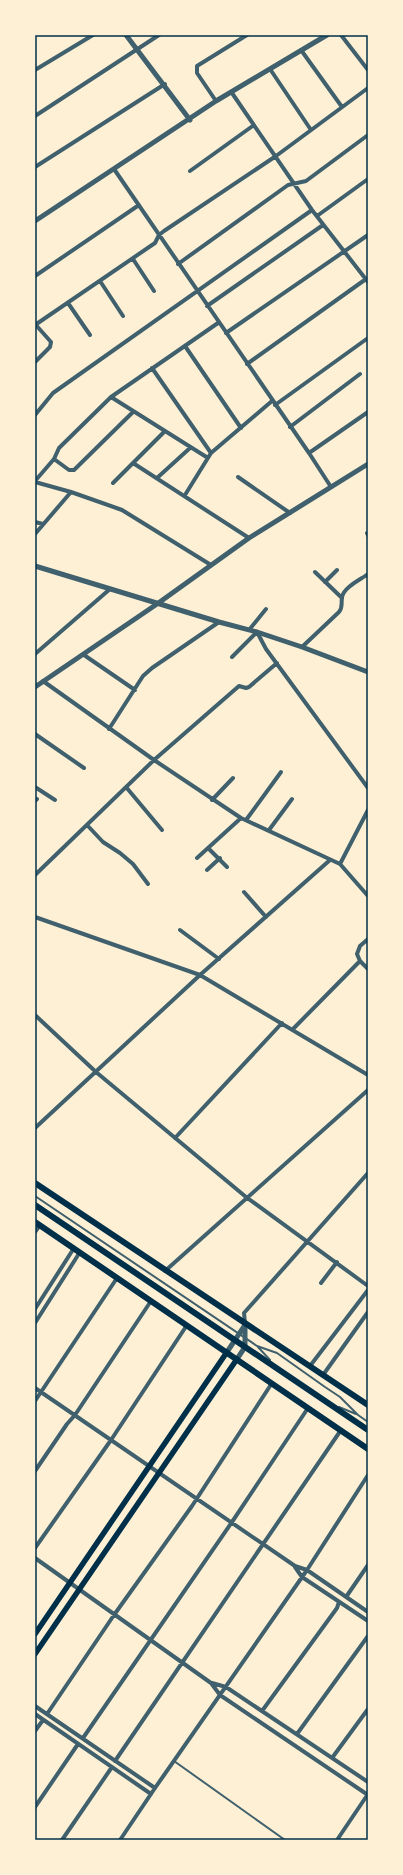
<svg xmlns="http://www.w3.org/2000/svg" width="403" height="1875" font-family="Helvetica,sans-serif">
  <rect width="100%" height="100%" fill="#fdf0d5"/>
  <g fill="none" stroke-linecap="round" stroke-linejoin="round">
    <path stroke="#3f606c" stroke-width="2" d="M35 1196 257 1346 277 1353 325 1387 340 1397 358 1415 368 1422
      M258 1347 270 1360
      M339 1407 356 1414
      M174 1761 285 1840"/>
    <path stroke="#3f606c" stroke-width="4" d="M341 35 368 70
      M301 50 342 107
      M270 69 311 130
      M35 70 93 35
      M232 93 312 210 368 282
      M216 101 197 73V66L247 35
      M35 116 159 35
      M35 167 165 84
      M114 169 309 453 331 487
      M190 171 254 125
      M317 216 368 179
      M133 259 154 291
      M178 264 288 185 306 181 368 135
      M35 276 139 205
      M100 281 123 316
      M68 303 90 335
      M207 306 323 225
      M35 324 51 342 50 347 35 362
      M35 325 155 243 159 235 164 231 276 156 368 88
      M226 333 368 235
      M185 346 241 428
      M247 364 366 279
      M152 368 211 453
      M111 397 208 458
      M275 405 368 338
      M35 415 53 393 312 210
      M290 427 360 374
      M309 453 368 412
      M54 459 69 470H74L133 412
      M133 463 249 538
      M238 477 290 513
      M157 478 190 448
      M35 481 54 459 59 448 111 397 218 323
      M35 482 71 492 122 510 211 565
      M113 483 164 432
      M185 495 211 453 272 401
      M35 522 43 524
      M367 533 368 535
      M35 534 71 492
      M315 572 342 598
      M325 582 337 570
      M249 630 266 609
      M302 647 339 612C343 607 341 604 342 597 344 587 360 580 368 574
      M35 654 110 589
      M84 655 135 690
      M232 657 257 632 266 649 368 788
      M43 681 154 760 241 818 340 864 368 896
      M109 729 143 676 152 668 219 622
      M35 734 84 768
      M35 787 55 800
      M126 787 162 830
      M212 800 233 778
      M35 801 37 799
      M246 820 281 772
      M87 825 103 842 120 853 133 864 148 884
      M269 830 292 799
      M208 848 227 867
      M197 858 241 818
      M340 864 368 810
      M207 870 220 858
      M35 875 154 760 239 686 246 688 249 687 277 663
      M244 892 266 917
      M35 917 200 975 368 1075
      M180 930 219 959
      M360 961 368 969
      M35 1015 96 1072 246 1197 368 1286
      M293 1029 360 961 357 954 360 946 368 939
      M35 1128 200 975 330 860
      M175 1138 282 1023
      M35 1232 40 1225
      M165 1271 368 1090
      M321 1283 337 1262
      M35 1309 74 1248
      M35 1323 80 1252
      M245 1323 244 1313 368 1173
      M310 1366 368 1290
      M323 1375 368 1312
      M35 1388 295 1566 307 1570 368 1612
      M35 1401 117 1278
      M35 1471 67 1424 75 1415 151 1301
      M35 1548 111 1440 187 1325
      M35 1558 211 1683 220 1695 368 1795
      M295 1567 302 1577 368 1621
      M346 1597 368 1565
      M212 1683 226 1687 368 1782
      M35 1706 155 1788
      M262 1711 337 1608 339 1602
      M35 1714 151 1794
      M47 1714 114 1615 192 1506 272 1383
      M35 1731 43 1720
      M297 1734 368 1636
      M83 1738 232 1522 308 1408
      M332 1758 368 1709
      M115 1761 341 1430
      M35 1807 78 1744
      M62 1840 112 1767
      M120 1840 155 1788 307 1570 368 1475
      M337 1840 368 1794"/>
    <path stroke="#3f606c" stroke-width="5" d="M126 35 190 120
      M35 221 216 101 327 35
      M35 566 219 622 257 632 302 647 368 672
      M35 687 157 604 249 538 368 464
      M227 1352 245 1325
      M237 1359 245 1347V1324"/>
    <path stroke="#003049" stroke-width="5.5" d="M35 1634 227 1352
      M35 1654 237 1359"/>
    <path stroke="#003049" stroke-width="6" d="M35 1183 368 1405
      M35 1205 368 1430
      M35 1222 368 1449"/>
  </g>
  <rect width="403" height="1875" fill="none" stroke="#fdf0d5" stroke-width="72"/>
  <rect x="36" y="36" width="331" height="1803" fill="none" stroke="#003049" stroke-width="1.5"/>
</svg>
